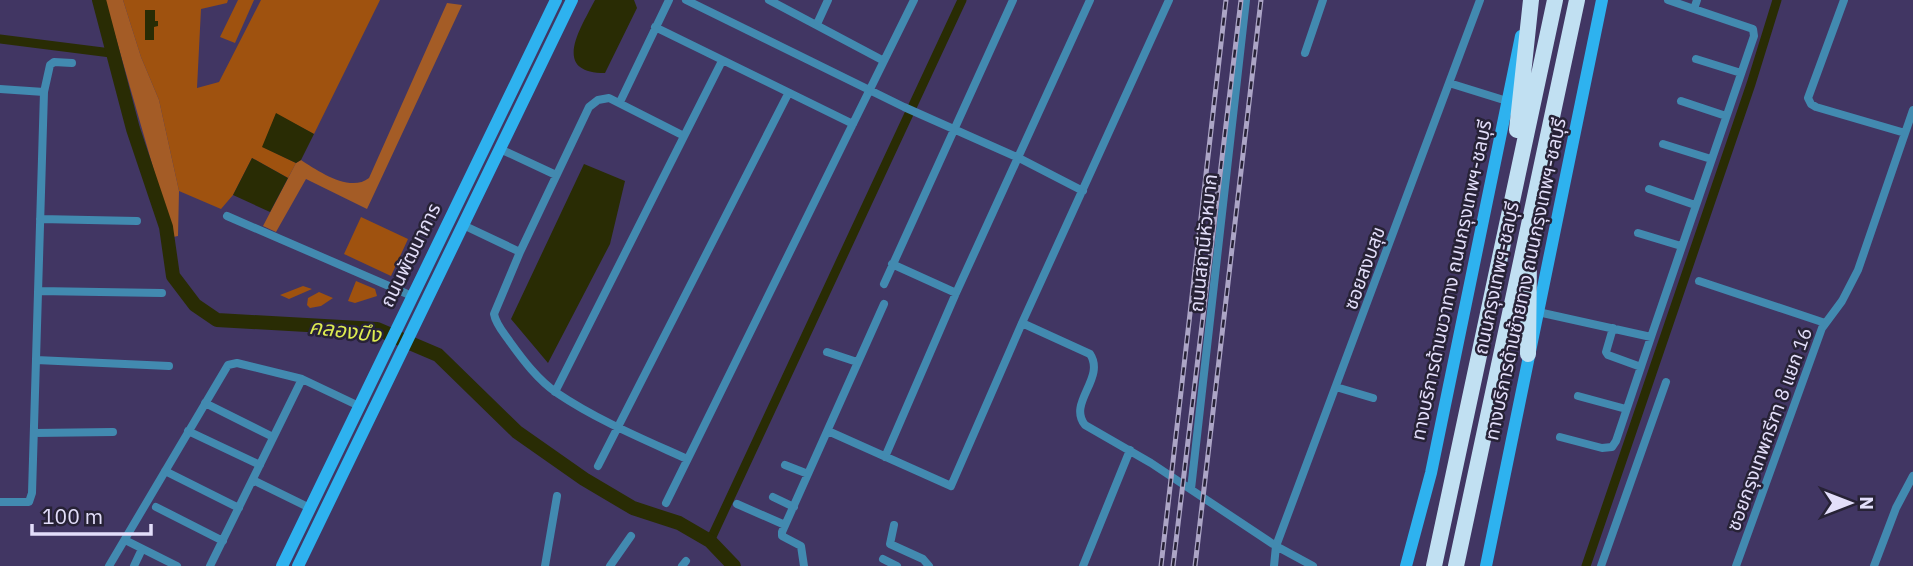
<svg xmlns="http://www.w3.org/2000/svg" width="1913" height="566" font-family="'IBM Plex Sans','Noto Sans Thai',sans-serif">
  <rect width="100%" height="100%" fill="#413663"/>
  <path fill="#9f520f" d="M123 0H228L227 3 201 9 197 88 219 82 261 0H380L314 134 276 114 263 147 296 163 288 178 252 158 233 195 221 209 179 191 159 100 141 57Z
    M238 0H254L235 43 220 37Z
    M361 217 408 239 391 276 344 254Z
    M356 281 375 289 377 296 355 303 348 301Z
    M303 286 312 289 289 299 280 295Z
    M319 292 333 298 321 306 310 308 307 305 308 298Z"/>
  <path fill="#a45c26" d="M105 0H123L141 57 159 100 179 191 178 236 173 237Z
    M447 3 462 5 367 209 306 179 276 232 263 226 296 163 301 160C318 171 350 193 369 178Z"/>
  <path fill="#292c04" d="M595 0H634L637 8 605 73C551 73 580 29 595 0Z
    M145 10H155V21H158V26L154 27V40H145Z
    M276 113 314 134 301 160 296 163 262 147Z
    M252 158 288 178 270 212 233 195Z
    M584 164 625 181 610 244 548 363 511 319Z"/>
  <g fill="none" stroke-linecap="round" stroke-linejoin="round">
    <path stroke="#292c04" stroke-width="9" d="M0 39 111 53
      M710 541 962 0
      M1586 566 1751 84 1777 0"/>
    <path stroke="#292c04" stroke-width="14" d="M99 0 133 129 166 227 173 276 195 305 217 320 377 329 438 355 517 432 584 479 633 508 679 523 710 541 734 566"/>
    <path stroke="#428ab0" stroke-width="8" d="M686 0 904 107 1019 158 1083 191
      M769 0 884 61
      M1668 0 1694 9
      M1844 0 1808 98 1811 104 1816 107 1905 133
      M817 24 828 0
      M655 27 853 124
      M1305 53 1323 0
      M1696 59 1741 73
      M1449 83 1507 101
      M0 89 44 92
      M1681 101 1726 116
      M620 102 669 0
      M684 136 609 98 598 100 589 107 520 252 494 314C496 325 504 333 510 342 523 360 538 380 557 393 597 420 643 439 687 459
      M1663 144 1711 159
      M500 149 556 175
      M1649 189 1695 205
      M227 216 412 296
      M40 219 137 221
      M463 225 520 252
      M1638 233 1681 246
      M892 264 956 293
      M1699 281 1825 323
      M884 284 1013 0
      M38 291 162 293
      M1538 312 1651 337 1754 36 1753 29 1694 9 1697 0
      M1022 323 1090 354C1106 378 1067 403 1085 425L1151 463 1276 546 1313 566
      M1613 328 1606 352 1608 355 1641 367
      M827 352 857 362
      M36 360 169 366
      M1336 387 1373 398
      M555 392 722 61
      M1578 396 1626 409
      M205 403 273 437
      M188 431 260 465
      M828 431 951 486 1022 323 1169 0
      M34 433 113 432
      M1560 437 1602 448 1612 447 1616 441 1651 337
      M885 457 956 293 1090 0
      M785 465 808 474
      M598 466 788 94
      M165 471 239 508
      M253 480 310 508
      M1191 489 1246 0
      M773 497 794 507
      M0 502H29L32 493 44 92 50 65 54 62 72 63
      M666 503 914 0
      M737 504 785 525
      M156 507 223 541
      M894 525 890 544 923 559 929 566
      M125 540 177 566
      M883 559 897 566
      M109 566 228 365 237 363 302 379 359 406
      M134 566 142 549
      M210 566 302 379
      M545 566 557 496
      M610 566 631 536
      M682 566 686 561
      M804 566 801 546 782 536V532L884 304
      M1083 566 1130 450
      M1274 566 1276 546 1480 0
      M1601 566 1666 382
      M1736 566 1822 328 1842 301 1858 270 1913 110
      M1874 566 1896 508 1913 476"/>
    <path stroke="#2eb2ef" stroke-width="12" d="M282 566 556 0
      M298 566 572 0
      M1406 566 1431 473 1521 36
      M1486 566 1602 0"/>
    <path stroke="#c1e0f2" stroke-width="16" d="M1517 130 1531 0
      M1528 354 1529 255
      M1434 566 1555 0
      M1456 566 1577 0"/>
    <g stroke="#aca5c6" stroke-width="5">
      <path id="rail" d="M1161 566 1226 0
        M1173 566 1241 0
        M1195 566 1261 0"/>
    </g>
    <use href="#rail" stroke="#272236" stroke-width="2.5" stroke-dasharray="8" stroke-linecap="butt"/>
  </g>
  <g text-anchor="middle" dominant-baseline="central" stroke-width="5" stroke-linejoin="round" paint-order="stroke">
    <g font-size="19" fill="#e3defa" stroke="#272236">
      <text transform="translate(1203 243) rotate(-84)">ถนนสถานีหัวหมาก</text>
      <text transform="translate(410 255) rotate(-64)">ถนนพัฒนาการ</text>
      <text transform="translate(1364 268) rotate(-70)">ซอยสงบสุข</text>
      <text transform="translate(1496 278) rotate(-78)">ถนนกรุงเทพฯ-ชลบุรี</text>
      <text transform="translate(1525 279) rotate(-78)">ทางบริการด้านซ้ายทาง ถนนกรุงเทพฯ-ชลบุรี</text>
      <text transform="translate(1451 280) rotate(-78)">ทางบริการด้านขวาทาง ถนนกรุงเทพฯ-ชลบุรี</text>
      <text transform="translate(1769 429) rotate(-70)">ซอยกรุงเทพกรีฑา 8 แยก 16</text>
    </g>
    <g font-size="21" font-style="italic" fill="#deec50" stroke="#272236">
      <text transform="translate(345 330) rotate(7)">คลองบึง</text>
    </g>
  </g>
  <g transform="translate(1850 503) rotate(90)" stroke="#272236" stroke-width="5" paint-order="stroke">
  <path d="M0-5L12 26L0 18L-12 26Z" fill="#e3defa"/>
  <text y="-10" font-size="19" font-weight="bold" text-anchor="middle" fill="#e3defa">N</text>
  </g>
  <path d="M32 524v10h119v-10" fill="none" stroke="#e3defa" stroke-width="3.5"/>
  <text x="42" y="524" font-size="21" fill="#e3defa" stroke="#272236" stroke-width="5" paint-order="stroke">100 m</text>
</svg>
